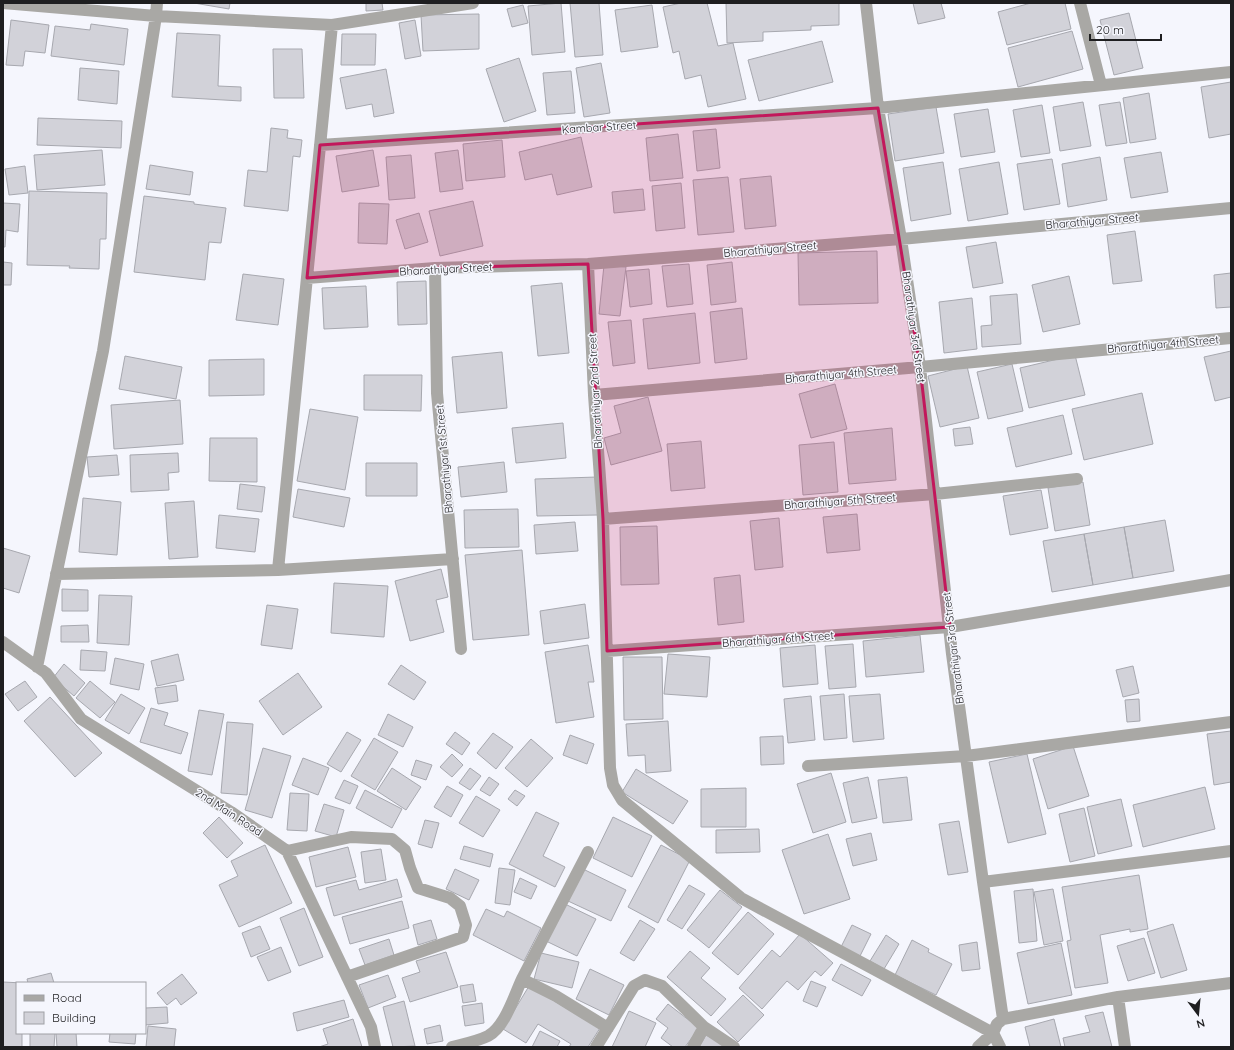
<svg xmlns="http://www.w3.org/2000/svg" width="1234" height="1050" font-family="Quicksand,sans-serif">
  <rect width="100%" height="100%" fill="#f5f6fd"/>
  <path fill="#d2d2d9" stroke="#a7a8af" d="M194 3H230L229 9Z
    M366 3H382L383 10 366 11Z
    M561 3 565 52 532 55 528 6Z
    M570 3H599L603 55 575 57Z
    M681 3H707L718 46 733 43 746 99 708 107 701 75 685 79 679 51 673 53 663 7Z
    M726 3H839V25L811 26V30L763 32V41L727 43Z
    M913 3H941L945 18 918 24Z
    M1031 3H1065L1071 29 1007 45 998 12Z
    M523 5 528 23 512 27 507 9Z
    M652 5 658 47 621 52 615 10Z
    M1129 13 1143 68 1114 75 1100 20Z
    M479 14V49L423 51 421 15Z
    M11 20 49 25 45 53 25 51 23 66 6 65Z
    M415 20 421 56 405 59 399 23Z
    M91 24 128 29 124 65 51 56 55 26 90 30Z
    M1072 31 1083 69 1018 87 1008 48Z
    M177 33 220 35 218 86 241 87V101L172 97Z
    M342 34H376L375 65H341Z
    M822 41 833 82 759 101 748 60Z
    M273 49H302L304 98H274Z
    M519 58 536 111 504 122 486 69Z
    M601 63 610 113 584 117 576 68Z
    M80 68 119 71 117 104 78 100Z
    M386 69 394 113 374 117 372 104 346 109 340 78Z
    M571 71 575 113 547 115 543 73Z
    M1231 82V134L1209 138 1201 87Z
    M1149 93 1156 139 1130 143 1123 98Z
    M1083 102 1091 146 1060 151 1053 107Z
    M1120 102 1127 143 1106 146 1099 105Z
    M1042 105 1050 153 1021 157 1013 110Z
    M936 107 944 153 895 161 888 114Z
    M988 109 995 152 961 157 954 114Z
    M38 118 122 121 121 148 37 145Z
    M271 128 288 130 287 138 302 140 300 157 293 156 288 211 244 206 248 170 267 172Z
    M716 129 720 168 697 171 693 131Z
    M678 134 683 178 650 181 646 138Z
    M581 137 592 187 557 195 552 174 525 180 519 152Z
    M502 140 505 177 466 181 463 144Z
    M102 150 105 185 37 190 34 155Z
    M373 150 379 186 342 192 336 156Z
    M458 150 463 189 440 192 435 153Z
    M1161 152 1168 192 1131 198 1124 158Z
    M411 155 415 198 389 200 386 157Z
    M1100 157 1107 200 1068 207 1062 164Z
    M1052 159 1060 204 1024 210 1017 164Z
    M943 162 951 214 911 221 903 168Z
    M999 162 1008 214 968 221 959 169Z
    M150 165 193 172 190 195 146 189Z
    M25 166 28 193 9 195 5 169Z
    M771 176 776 226 745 229 740 179Z
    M728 177 734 232 698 235 693 180Z
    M681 183 685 228 656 231 652 186Z
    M643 189 645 210 614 213 612 192Z
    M29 191 107 193 106 239H100L99 269 69 268 70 266 27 265Z
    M144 196 194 202V204L226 208 221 243 209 242 205 280 134 272Z
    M473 201 483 246 440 256 429 211Z
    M3 203 20 204 18 232 6 230 5 247H3Z
    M359 203 389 204 387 244 358 243Z
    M419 213 428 242 405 249 396 220Z
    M1135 231 1142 281 1113 284 1107 235Z
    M996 242 1003 283 973 288 966 247Z
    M877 251 878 303 799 305 798 253Z
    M3 262 12 263 11 285H3Z
    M732 262 736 302 711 305 707 265Z
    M689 264 693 304 667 307 662 266Z
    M604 265 626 267 620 316 599 314Z
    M649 269 652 304 630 307 626 271Z
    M1231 273V307L1216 308 1214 275Z
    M243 274 284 279 278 325 236 320Z
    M1069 276 1080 324 1043 332 1032 285Z
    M426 281 427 324 398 325 397 282Z
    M562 283 569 353 538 356 531 286Z
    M366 286 368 327 324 329 322 288Z
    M1017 294 1021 344 982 347 981 326 992 325 990 296Z
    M972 298 977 349 944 353 939 302Z
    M742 308 747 359 715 363 710 312Z
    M695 313 700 363 648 369 643 319Z
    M631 320 635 363 613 366 608 322Z
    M1231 351V397L1215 401 1204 357Z
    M502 352 507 408 457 413 452 357Z
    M1075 355 1085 395 1029 408 1020 368Z
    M125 356 182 367 176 399 119 389Z
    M264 359V395L209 396V360Z
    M1012 364 1023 411 988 419 977 372Z
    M967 366 979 418 940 427 928 376Z
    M364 375H422L421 411 364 410Z
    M835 384 847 429 811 438 799 394Z
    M1142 393 1153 444 1084 460 1072 409Z
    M648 397 662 451 611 465 604 438 621 433 614 406Z
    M180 400 183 444 114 449 111 405Z
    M310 409 358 417 345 490 297 481Z
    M1063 415 1072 454 1016 467 1007 428Z
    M563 423 566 458 516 463 512 428Z
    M970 427 973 444 955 446 953 429Z
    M892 428 896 480 849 484 844 433Z
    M210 438H257V482L209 481Z
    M701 441 705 488 671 491 667 444Z
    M834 442 838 492 803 495 799 445Z
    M178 453 179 472 168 473 169 490 131 492 130 455Z
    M117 455 119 475 89 477 87 457Z
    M504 462 507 492 461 497 458 467Z
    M366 463H417V496H366Z
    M597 477 598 515 537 516 535 479Z
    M1083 482 1090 525 1055 531 1048 488Z
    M240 484 265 487 262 512 237 509Z
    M298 489 350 498 344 527 293 517Z
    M1041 490 1048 528 1010 535 1003 496Z
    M83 498 121 502 117 555 79 552Z
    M194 501 198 557 169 559 165 503Z
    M518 509 519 547 465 548 464 510Z
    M857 514 860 550 827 553 823 517Z
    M219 515 259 519 255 552 216 548Z
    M779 518 783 567 755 570 750 521Z
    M1165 520 1174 571 1133 578 1124 527Z
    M575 522 578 551 536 554 534 525Z
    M657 526 659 584 621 585 620 527Z
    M1124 527 1133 578 1093 585 1084 534Z
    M1084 534 1093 585 1052 592 1043 541Z
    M3 548 30 556 19 593 3 588Z
    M522 550 529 635 473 640 465 555Z
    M441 569 448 597 436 600 444 632 410 641 395 581Z
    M740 575 744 622 718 625 714 578Z
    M334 583 388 586 384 637 331 633Z
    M62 589 88 590V611H62Z
    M99 595 132 596 129 645 97 643Z
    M585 604 589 638 544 644 540 611Z
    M267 605 298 609 292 649 261 645Z
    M88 625 89 642H61V626Z
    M920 635 924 672 866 677 863 641Z
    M853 644 856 687 829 689 825 646Z
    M588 645 594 682H588L594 717 556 723 545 652Z
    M815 645 818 684 783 687 780 648Z
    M81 650 107 652 105 671 80 670Z
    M178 654 184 680 157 686 151 661Z
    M668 654 710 657 707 697 664 694Z
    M623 657H662L663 719 624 720Z
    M115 658 144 664 139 690 110 684Z
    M64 664 85 683 74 696 53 678Z
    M401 665 426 682 414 700 388 684Z
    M1133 666 1139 693 1123 697 1116 670Z
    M298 673 322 707 283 735 259 701Z
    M25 681 37 697 18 711 5 694Z
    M90 681 115 702 100 718 76 698Z
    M176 685 178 701 158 704 155 688Z
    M121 694 145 708 129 734 105 720Z
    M844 694 847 738 824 740 820 696Z
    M880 694 884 739 853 742 849 696Z
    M811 696 815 740 788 743 784 699Z
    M50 697 102 753 75 777 24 721Z
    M1139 699 1140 721 1127 722 1125 700Z
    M151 708 168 713 164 725 188 733 181 754 140 742Z
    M199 710 224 714 212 775 188 771Z
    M388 714 413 727 403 747 378 735Z
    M668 721 671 771 646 773 645 755 628 756 626 724Z
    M227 722 253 724 247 795 221 793Z
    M1231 731V782L1214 785 1207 734Z
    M347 732 361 740 341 772 327 764Z
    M455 732 470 743 462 755 446 744Z
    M493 733 513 747 496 769 477 753Z
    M570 735 594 744 587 764 563 755Z
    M783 736 784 764 761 765 760 737Z
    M374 738 398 752 375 790 351 776Z
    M531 739 553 758 527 787 505 768Z
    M1073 746 1089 796 1048 809 1033 759Z
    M263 748 291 756 272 818 245 810Z
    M452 754 463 765 452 777 440 767Z
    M1027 754 1046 834 1008 843 989 762Z
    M303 758 329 768 318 795 292 785Z
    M416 760 432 765 426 780 411 775Z
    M392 768 421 787 406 810 377 791Z
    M470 768 481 776 470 790 459 783Z
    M636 769 688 801 673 824 622 792Z
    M831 773 846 822 813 833 797 784Z
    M489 777 499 784 490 796 480 790Z
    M868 777 877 818 852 823 843 783Z
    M907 777 912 820 883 823 878 780Z
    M344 780 358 786 350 804 335 798Z
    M447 786 463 795 451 817 434 807Z
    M1205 787 1215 829 1143 847 1133 805Z
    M746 788V827H701V789Z
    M365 790 402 809 392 828 356 808Z
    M515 790 525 796 517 806 508 799Z
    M290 793 309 794 307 831 287 830Z
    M476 796 500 810 483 837 459 823Z
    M1121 799 1132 846 1098 854 1087 807Z
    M324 804 344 810 336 837 315 831Z
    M1084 808 1095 856 1070 862 1059 814Z
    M536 812 559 823 543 856 565 867 555 887 509 864Z
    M219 817 243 843 227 858 203 833Z
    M613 817 652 836 632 877 593 858Z
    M425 820 439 823 432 848 418 844Z
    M959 821 968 872 948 875 939 824Z
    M759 829 760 852 716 853V830Z
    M871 833 877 860 853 866 846 839Z
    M828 834 850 899 804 914 782 850Z
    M265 845 292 903 239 927 219 885 238 876 231 861Z
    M661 845 690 860 658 923 628 907Z
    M464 846 493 854 490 867 460 859Z
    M348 847 356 877 316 887 309 857Z
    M381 849 386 880 365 883 361 852Z
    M499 868 515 870 510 905 495 903Z
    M455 869 479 880 469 900 446 889Z
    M583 869 626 890 611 921 568 901Z
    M1139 875 1148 929 1130 932V929L1100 935 1108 983 1075 988 1067 941 1071 940 1062 887Z
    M520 878 537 886 531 899 514 892Z
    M397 879 402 897 334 916 326 888 356 880 359 890Z
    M689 885 705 894 682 929 667 920Z
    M1033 889 1037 941 1019 943 1014 891Z
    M1053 889 1063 941 1044 945 1034 892Z
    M720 890 742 907 709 948 687 930Z
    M402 901 409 928 350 944 342 917Z
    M565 904 596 919 577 956 546 941Z
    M304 908 323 957 299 966 280 918Z
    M486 909 504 917 507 911 541 928 524 961 473 935Z
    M748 912 774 934 738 975 712 953Z
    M431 920 437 939 418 945 413 925Z
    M640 920 655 929 634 961 620 953Z
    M1173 924 1187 970 1161 978 1147 932Z
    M852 925 871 934 860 956 841 947Z
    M260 926 270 949 251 957 242 933Z
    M800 934 833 963 821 976 815 971 798 990 787 981 762 1009 739 988 772 950 780 957Z
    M886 935 899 944 884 969 870 961Z
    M1144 938 1155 973 1128 981 1117 946Z
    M389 939 394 955 365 965 359 949Z
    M912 940 929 949 928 952 952 964 936 995 895 975Z
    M977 942 980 969 962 971 959 945Z
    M1061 943 1072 995 1028 1004 1017 953Z
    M281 947 291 972 268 981 257 957Z
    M690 951 710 968 701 978 726 999 711 1016 667 977Z
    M446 952 458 987 410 1002 402 978 420 972 416 961Z
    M541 953 579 962 572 988 534 979Z
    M841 964 871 980 862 996 832 980Z
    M590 969 624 985 609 1015 576 999Z
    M51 973 54 983H28L27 979Z
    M182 974 197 993 181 1005 176 998 167 1005 157 993Z
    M388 975 396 997 368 1008 359 985Z
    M811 981 826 987 817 1007 803 1001Z
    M3 982 23 983H17V1033H22V1047H3Z
    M473 984 476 1001 463 1003 460 986Z
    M529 986 600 1028 588 1047H569L571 1044 538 1024 526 1043 503 1029Z
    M743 995 764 1015 738 1042 717 1022Z
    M344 1000 349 1017 297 1031 293 1013Z
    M404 1001 415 1046 393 1047 383 1007Z
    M482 1003 484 1023 465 1026 462 1006Z
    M668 1004 699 1028 685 1047H673L661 1038 668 1028 656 1019Z
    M167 1007 168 1023 145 1025V1008Z
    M629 1011 656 1023 645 1047H612Z
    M1103 1012 1112 1047H1065L1063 1038 1090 1032 1085 1016Z
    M353 1019 362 1047H319L328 1044 323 1029Z
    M1054 1019 1061 1047H1030L1025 1027Z
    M440 1025 443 1041 427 1044 424 1029Z
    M148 1026 176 1029 174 1047H146Z
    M540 1031 560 1041 557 1047H532Z
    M30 1033H55L54 1047H30Z
    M56 1033H76L77 1047H57Z
    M110 1033H136L135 1044 109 1042Z
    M706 1035 728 1047H699Z"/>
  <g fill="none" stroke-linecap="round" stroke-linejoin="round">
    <path stroke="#a9a8a5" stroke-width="12" d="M3 3 156 16 332 25 473 3
      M866 3 878 108 901 239 920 367 952 654 983 882 1003 1019 997 1024 993 1033 978 1047
      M1080 3 1101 85
      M320 145 878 108 1231 72
      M588 264 594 395 603 519 610 768 613 785 622 800 741 898 993 1033 1000 1047
      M435 268 437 393 461 649
      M307 278 435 268 588 264 901 239 1231 208
      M594 395 920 367 1231 338
      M603 519 935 494 1077 479
      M278 570 453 559
      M56 574 278 570 332 25
      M3 642 46 673 81 719 231 812 287 851 371 1027 375 1047
      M607 651 950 627 1231 580
      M37 667 103 351 156 16 157 3
      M808 766 966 756 1231 722
      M287 851 351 837 392 839 405 850 410 868 418 888 450 898 460 906 466 925 463 937 347 977
      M588 852 522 979 556 996 608 1028
      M983 882 1231 851
      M1118 997 1231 983
      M1003 1019 1118 997 1125 1047
      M452 1047C464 1044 478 1041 488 1036 505 1027 514 996 522 979
      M596 1047 634 986 645 980 662 986 704 1027 734 1047
      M693 1047 704 1027"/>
  </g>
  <path fill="#c2185b" fill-opacity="0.2" stroke="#c2185b" stroke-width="3" stroke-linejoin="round" d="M878 108 920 367 950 627 607 651 603 519 588 264 435 268 307 278 320 145Z"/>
  <g text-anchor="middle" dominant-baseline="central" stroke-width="3" stroke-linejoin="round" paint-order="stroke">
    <g font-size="11" fill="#1e1e20" stroke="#f5f6fd">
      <text transform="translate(599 127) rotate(-4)">Kambar Street</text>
      <text transform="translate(1092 221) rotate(-5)">Bharathiyar Street</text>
      <text transform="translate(770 249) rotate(-5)">Bharathiyar Street</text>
      <text transform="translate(446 269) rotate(-3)">Bharathiyar Street</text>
      <text transform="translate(914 327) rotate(82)">Bharathiyar 3rd Street</text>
      <text transform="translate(1163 344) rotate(-5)">Bharathiyar 4th Street</text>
      <text transform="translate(841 374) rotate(-5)">Bharathiyar 4th Street</text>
      <text transform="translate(595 391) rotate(-93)">Bharathiyar 2nd Street</text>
      <text transform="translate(444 459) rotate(-95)">Bharathiyar 1st Street</text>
      <text transform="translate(840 501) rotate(-4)">Bharathiyar 5th Street</text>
      <text transform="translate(778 639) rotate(-4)">Bharathiyar 6th Street</text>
      <text transform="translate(953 648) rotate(-97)">Bharathiyar 3rd Street</text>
      <text transform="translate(229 812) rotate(33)">2nd Main Road</text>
    </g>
  </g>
  <rect width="1234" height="1050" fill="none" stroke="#1e1e20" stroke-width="8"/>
  <rect x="16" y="982" width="130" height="52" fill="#f5f6fd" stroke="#9fa0a5"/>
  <rect x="24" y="995" width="20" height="6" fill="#a9a8a5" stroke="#9fa0a5"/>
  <text x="52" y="1002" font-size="12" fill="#1e1e20">Road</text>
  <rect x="24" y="1012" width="20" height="12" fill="#d2d2d9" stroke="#9fa0a5"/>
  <text x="52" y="1022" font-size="12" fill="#1e1e20">Building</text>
  <g transform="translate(1198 1014) rotate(164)" stroke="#f5f6fd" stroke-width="3" paint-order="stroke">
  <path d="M0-3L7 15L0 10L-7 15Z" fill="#1e1e20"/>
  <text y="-6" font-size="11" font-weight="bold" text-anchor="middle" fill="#1e1e20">N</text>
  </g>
  <path d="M1090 34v6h71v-6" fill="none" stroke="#1e1e20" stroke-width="2"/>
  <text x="1096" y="34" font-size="12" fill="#1e1e20" stroke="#f5f6fd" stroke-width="3" paint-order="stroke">20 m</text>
</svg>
